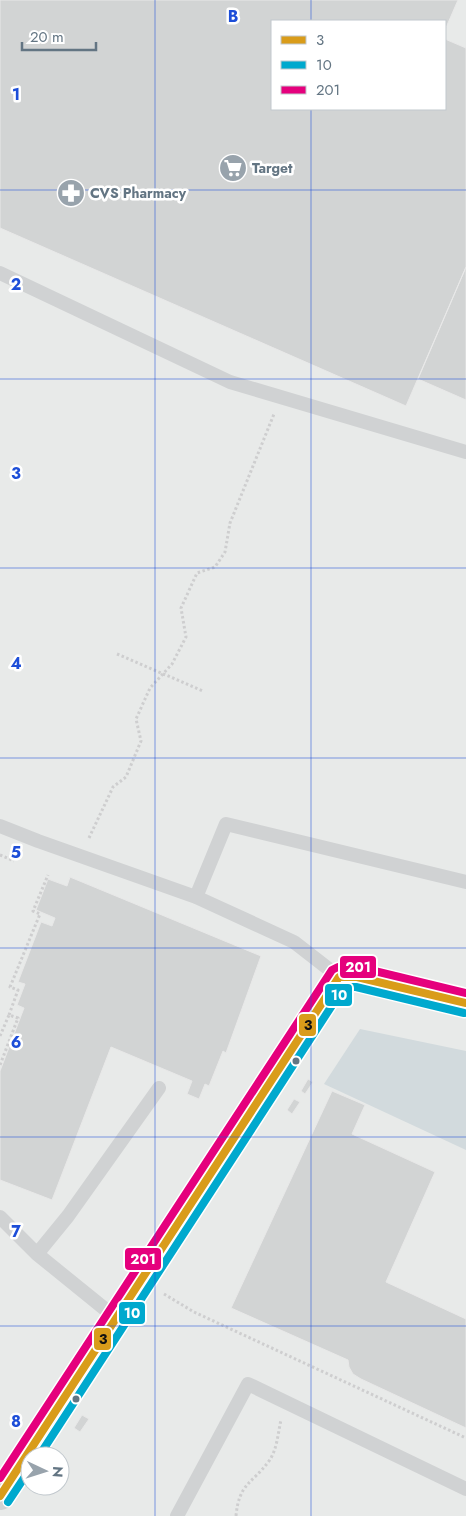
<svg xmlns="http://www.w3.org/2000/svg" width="466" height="1516" font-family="Jost,sans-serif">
  <rect width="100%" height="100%" fill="#f9f9f8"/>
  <path fill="#e8eae9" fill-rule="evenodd" d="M0 0H466V1516H0ZM272 21H445V109H272ZM30 1456H60V1486H30Z"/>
  <path fill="#d2dadd" d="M360 1029 466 1051V1150L324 1084Z"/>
  <path fill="#d2d4d4" stroke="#e8e8e8" d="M0 0H458L445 30V21H272V109H445V39L466 48V267L406 406 0 228Z
    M466 267V400L418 379Z
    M70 877 261 956 226 1053 223 1051 209 1086 205 1084 199 1099 187 1094 192 1081 111 1047 52 1200 0 1180V1071L24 1008 17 1005 25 984 18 982 41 922 52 926 55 918 36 910 48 879 67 886Z
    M308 1079 313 1082 305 1094 301 1091Z
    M332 1091 365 1105 352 1134 435 1172 386 1282 466 1319V1428L361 1379 353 1374 349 1367 348 1360 231 1308Z
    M294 1099 300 1102 292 1114 287 1110Z
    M82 1415 89 1419 80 1432 74 1428Z"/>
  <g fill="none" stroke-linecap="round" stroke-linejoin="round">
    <path stroke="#cececf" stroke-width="3" stroke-dasharray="2.5 2.5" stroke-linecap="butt" d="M117 654 203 691
      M89 838 113 787 126 777 141 741 136 719 150 688 172 664 186 637 181 608 197 573 215 567 225 552 230 523 274 414
      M0 855 14 861
      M9 1015 18 990 10 987 40 914 33 911 48 875
      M0 1036 9 1015 18 1018 0 1065
      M164 1294 194 1312 466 1438
      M236 1516C239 1483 252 1484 269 1461 277 1450 278 1433 281 1420"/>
    <path stroke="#d0d2d3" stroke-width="14" d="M0 273 230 382 466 452
      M0 826 38 841 196 897 294 942 339 977
      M196 897 226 824 466 882
      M0 1217 37 1254 116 1318
      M37 1254 68 1216 159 1088
      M177 1516 248 1384 466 1489"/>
    <path stroke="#d0d2d3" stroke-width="28" d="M0 1496 68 1394 339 977H357L466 1003"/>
    <g stroke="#fff" stroke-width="11">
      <path id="bus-1" d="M0 1496 339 977H357L466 1003"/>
    </g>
    <g stroke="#fff" stroke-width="11">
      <path id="bus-2" d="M39 1456 344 987H356L464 1013
        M8 1502 30 1469"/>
    </g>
    <g stroke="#fff" stroke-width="11">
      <path id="bus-3" d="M0 1478 332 970 338 967H358L466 993"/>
    </g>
    <use href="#bus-1" stroke="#d99c1a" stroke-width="8"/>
    <use href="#bus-2" stroke="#00a9ce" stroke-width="8"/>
    <use href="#bus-3" stroke="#e5007d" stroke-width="8"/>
  </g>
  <path fill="none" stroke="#1d4ed8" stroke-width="1" stroke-opacity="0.55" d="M155 0V1516M311 0V21M311 109V1516M0 190H466M0 379H466M0 568H466M0 758H466M0 948H466M0 1137H466M0 1326H466"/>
  <defs>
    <g id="supermarket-disc" transform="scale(1.4375)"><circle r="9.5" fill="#98a3ac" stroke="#fff"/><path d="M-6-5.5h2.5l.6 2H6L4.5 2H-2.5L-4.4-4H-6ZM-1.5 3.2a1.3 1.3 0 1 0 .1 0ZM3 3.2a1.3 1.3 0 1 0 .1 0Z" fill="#fff"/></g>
    <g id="pharmacy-disc" transform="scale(1.4375)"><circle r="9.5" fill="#98a3ac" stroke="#fff"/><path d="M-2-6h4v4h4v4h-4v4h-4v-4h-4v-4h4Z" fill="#fff"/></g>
  </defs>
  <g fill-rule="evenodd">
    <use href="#supermarket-disc" x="233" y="168"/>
    <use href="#pharmacy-disc" x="71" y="193"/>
  </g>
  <g fill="#637583" stroke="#fff" stroke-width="2">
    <circle cx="296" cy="1061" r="4.5"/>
    <circle cx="76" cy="1399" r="4.5"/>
  </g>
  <g text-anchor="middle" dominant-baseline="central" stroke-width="5" stroke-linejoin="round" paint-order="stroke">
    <g font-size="14" font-weight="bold" fill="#637583" stroke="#fff" text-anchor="start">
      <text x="252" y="168">Target</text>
      <text x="90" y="193">CVS Pharmacy</text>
    </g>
  </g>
  <g font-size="16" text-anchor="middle" font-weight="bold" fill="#1d4ed8" stroke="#fff" stroke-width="5" stroke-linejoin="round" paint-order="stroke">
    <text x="233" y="22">B</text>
    <text x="16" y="100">1</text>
    <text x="16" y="290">2</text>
    <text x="16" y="479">3</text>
    <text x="16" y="669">4</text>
    <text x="16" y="858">5</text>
    <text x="16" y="1048">6</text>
    <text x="16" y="1237">7</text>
    <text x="16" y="1427">8</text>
  </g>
  <g stroke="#fff" stroke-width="2">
    <rect x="339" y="955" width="38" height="24" rx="5" fill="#e5007d"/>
    <rect x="324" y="983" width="29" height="24" rx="5" fill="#00a9ce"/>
    <rect x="298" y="1013" width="19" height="24" rx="5" fill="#d99c1a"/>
    <rect x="124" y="1247" width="38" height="24" rx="5" fill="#e5007d"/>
    <rect x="118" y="1301" width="28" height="24" rx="5" fill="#00a9ce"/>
    <rect x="93" y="1327" width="19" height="24" rx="5" fill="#d99c1a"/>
  </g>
  <g font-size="14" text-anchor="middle" font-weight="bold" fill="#fff">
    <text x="358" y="972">201</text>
    <text x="339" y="1000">10</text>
    <text x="143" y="1264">201</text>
    <text x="132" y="1318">10</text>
  </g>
  <g font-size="14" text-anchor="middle" font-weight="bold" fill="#111">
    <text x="308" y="1030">3</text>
    <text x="103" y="1344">3</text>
  </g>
  <rect x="271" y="20" width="175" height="90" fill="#ffffff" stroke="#c1c8cd"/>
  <rect x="281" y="36" width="25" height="8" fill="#d99c1a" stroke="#c1c8cd"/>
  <text x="316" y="45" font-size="15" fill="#637583">3</text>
  <rect x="281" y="61" width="25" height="8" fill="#00a9ce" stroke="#c1c8cd"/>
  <text x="316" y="70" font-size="15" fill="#637583">10</text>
  <rect x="281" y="86" width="25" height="8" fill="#e5007d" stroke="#c1c8cd"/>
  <text x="316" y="95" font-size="15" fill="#637583">201</text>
  <g transform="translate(45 1471) rotate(94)"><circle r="24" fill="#ffffff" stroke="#c1c8cd"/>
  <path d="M0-4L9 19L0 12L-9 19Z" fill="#98a3ac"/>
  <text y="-8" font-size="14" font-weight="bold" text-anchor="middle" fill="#637583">N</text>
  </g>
  <path d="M22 42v8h74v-8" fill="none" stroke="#637583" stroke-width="2.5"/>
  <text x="30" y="42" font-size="15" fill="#637583" stroke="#ffffff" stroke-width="4" paint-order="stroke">20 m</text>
</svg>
